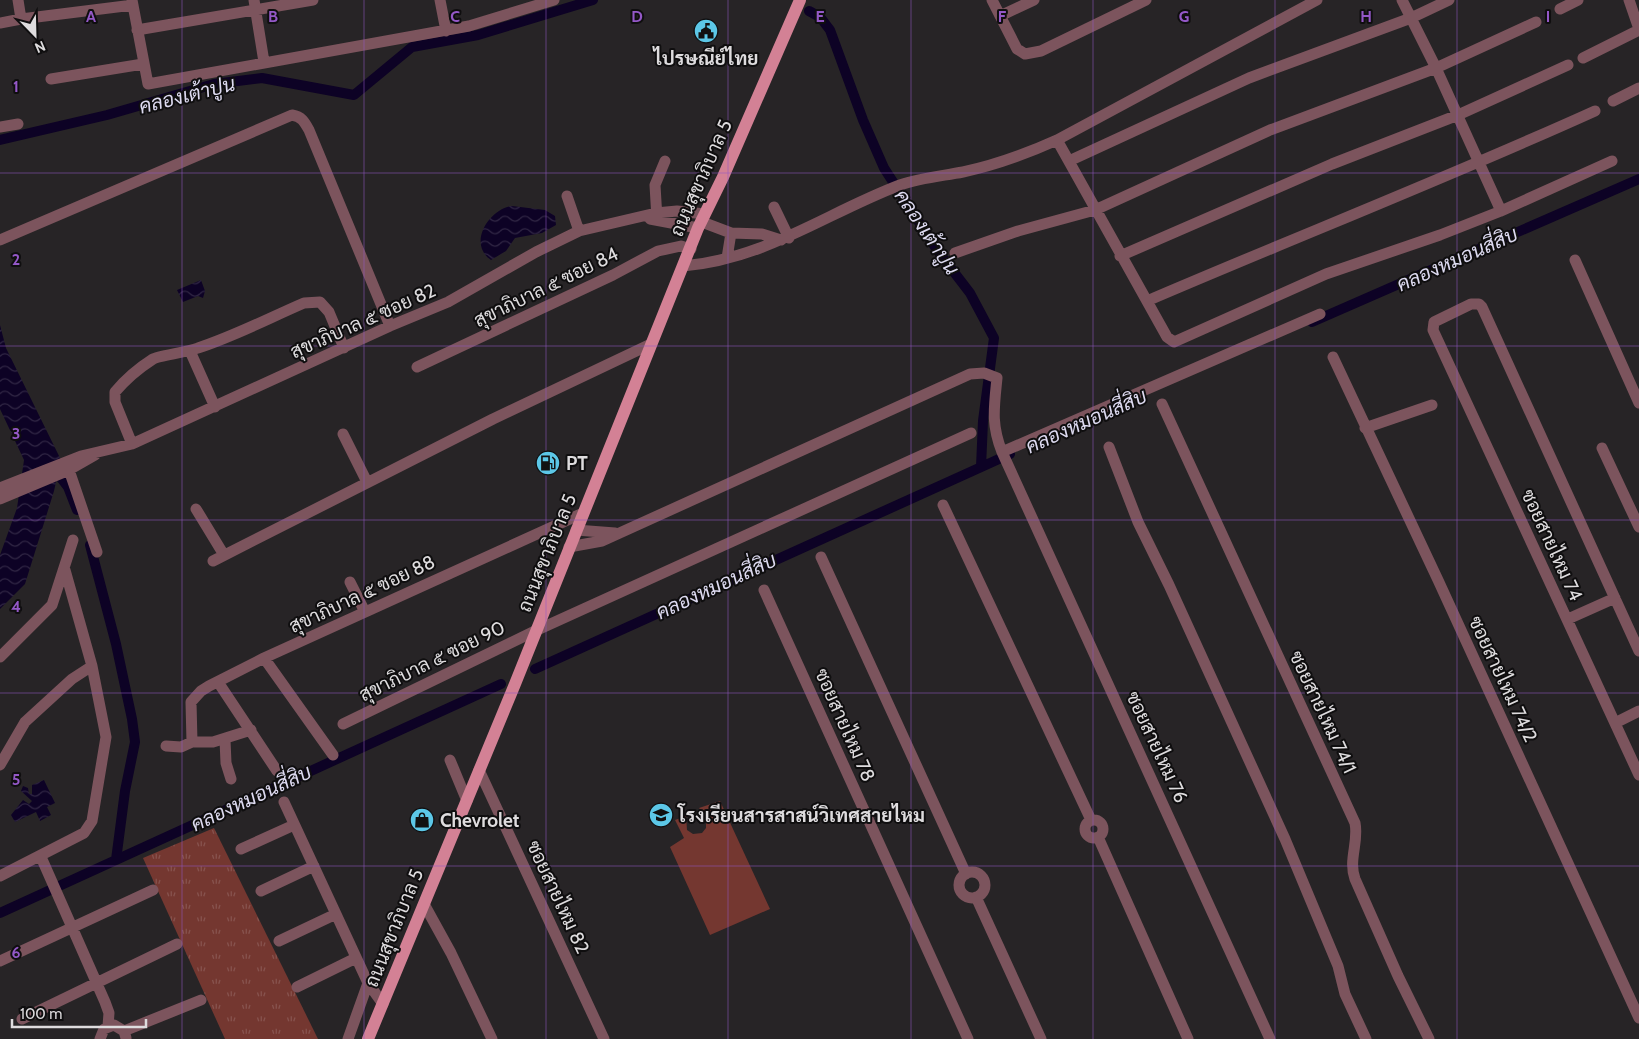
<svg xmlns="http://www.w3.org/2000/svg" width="1639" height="1039" font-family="Cabin,Sarabun,sans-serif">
  <defs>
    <pattern id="grass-tufts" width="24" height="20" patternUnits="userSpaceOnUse" patternTransform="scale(1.25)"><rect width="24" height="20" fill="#743730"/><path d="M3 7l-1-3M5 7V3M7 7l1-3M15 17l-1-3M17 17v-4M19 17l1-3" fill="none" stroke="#87534e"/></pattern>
    <pattern id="water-waves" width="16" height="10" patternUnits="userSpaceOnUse" patternTransform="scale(1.25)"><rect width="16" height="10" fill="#0d0225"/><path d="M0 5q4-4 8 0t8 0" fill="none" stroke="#302644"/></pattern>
  </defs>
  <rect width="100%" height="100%" fill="#272426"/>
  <path fill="url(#grass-tufts)" d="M214 828 318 1039H225L143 858Z"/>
  <path fill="#743730" d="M720 801 770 909 710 935 670 847 684 838 675 820 686 816 687 830 693 834 702 833 706 828V816L699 808Z"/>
  <path fill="url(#water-waves)" d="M512 206 545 210 555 216 556 225 542 233 515 238 506 251 491 260C467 244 489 209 512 206Z
    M201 280 205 291 203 298 198 296 183 302 177 290Z
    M0 325 6 348 61 460 54 491 25 584 0 609V555L17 508 24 460 0 409Z
    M44 780 55 803 47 807 51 815 40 821 36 812 15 822 11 815 23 800 29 804 32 801 21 791 23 786 28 788 29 794H32V785Z"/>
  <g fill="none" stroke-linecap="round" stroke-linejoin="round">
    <path stroke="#0d0225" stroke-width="10" d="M809 11 820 17 830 30 863 120 884 168 937 250 970 293 994 338 983 421 981 467
      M0 140 107 115 214 84 262 78 354 95 412 47 478 35 593 0
      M1312 322 1639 179
      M54 469 68 487 77 510
      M90 545 116 644 132 719 135 742 125 791 116 860
      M535 669 1010 454
      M0 913 501 684"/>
    <path stroke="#7c545d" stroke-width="11" d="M18 0 21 19 133 5
      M132 0 148 84 469 26 554 0
      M254 0 264 62
      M440 0 446 31
      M992 0 1017 49 1025 54 1041 51 1146 0
      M1402 0 1436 68 1501 211
      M1629 0 1639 29
      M1560 9 1578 0
      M1000 16 1034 0
      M0 23 21 19
      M137 30 313 0
      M1583 58 1639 30
      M51 79 143 64
      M1613 101 1639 88
      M0 127 18 124
      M1057 140 1167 337 1174 342 1326 274 1440 235 1501 211 1612 161
      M1069 161 1249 78 1411 18 1449 0
      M567 196 579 231
      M774 207 789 238
      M650 219 698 228
      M657 219 655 185 665 161
      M702 222 731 233 762 234 781 240
      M0 240 292 115C302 117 304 121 309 130L390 326
      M955 253 1018 231 1095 210 1270 130 1436 68 1536 22
      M1120 256 1332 164 1458 115 1568 65
      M727 258 731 233
      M1575 260 1639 403
      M683 266C766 259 826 213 900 185 920 178 942 176 963 172 996 165 1026 154 1057 140L1317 0
      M1147 301C1296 237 1447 178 1595 111
      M190 351 215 407
      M1333 357 1438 580 1639 1018
      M417 367 613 275 658 251 681 246 691 249
      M1162 404 1355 823C1359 842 1348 860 1355 879L1398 976 1429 1039
      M1365 428 1432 405
      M343 434 367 482
      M132 444 115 402V392C125 380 139 368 153 359 158 356 188 352 198 348 235 336 269 318 304 303L320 302 329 312 344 348
      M1109 447 1138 522 1169 585 1285 839 1338 966 1345 994 1366 1039
      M1602 448 1639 527
      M69 470 97 552
      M0 488 81 456 132 444 390 326 448 302 536 252 579 231 656 213 677 211 705 214
      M0 499 67 471 95 455
      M943 505 1091 820
      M196 509 224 555
      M576 530 615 533
      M569 547 602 541 970 374 984 373 997 378C994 408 991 424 1002 452
      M821 557 966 874
      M213 561 493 419 651 344
      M350 582 365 612
      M764 590 968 1039
      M1568 619 1615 598
      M1639 651 1482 307 1479 304H1471L1434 322 1433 330 1639 775
      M0 657 52 605 73 540
      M218 682 277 771
      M1615 723 1639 711
      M343 724 535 631 971 433
      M225 740 226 763 231 779
      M192 742 191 702 201 691 209 686 264 658
      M166 746 181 747 192 742H213L251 730
      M333 755 264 658 583 513
      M450 760 467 801
      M0 765 25 722 72 679 92 666
      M479 770 604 1039
      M284 802 368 983 383 1004
      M1085 829a9 9 0 1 1 18 0a9 9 0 1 1-18 0Z
      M1098 837 1188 1039
      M241 849 294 825
      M41 857 105 1002 109 1013 108 1026
      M959 885a13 13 0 1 1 26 0a13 13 0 1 1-26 0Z
      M0 876 84 833 92 821 106 737 92 666 65 570
      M261 891 314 866
      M976 897 1041 1039
      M424 904 451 953 492 1039
      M279 941 336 914
      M0 961 153 890
      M297 987 356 958
      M22 1019 177 944
      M124 1031 201 1000
      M100 1039 104 1029 114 1025 124 1031 126 1038
      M348 1039 368 983
      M1270 1039 1002 452 1320 314"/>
    <path stroke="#d38195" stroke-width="12" d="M368 1039 515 684 698 228 723 177 800 0"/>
  </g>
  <path fill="none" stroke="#9458c7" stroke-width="1" stroke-opacity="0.55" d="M182 0V1039M364 0V1039M546 0V1039M728 0V1039M911 0V1039M1093 0V1039M1275 0V1039M1457 0V1039M0 173H1639M0 346H1639M0 520H1639M0 693H1639M0 866H1639"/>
  <defs>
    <g id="civic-disc" transform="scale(1.25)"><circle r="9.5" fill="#5cc7e7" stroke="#0f0e0f"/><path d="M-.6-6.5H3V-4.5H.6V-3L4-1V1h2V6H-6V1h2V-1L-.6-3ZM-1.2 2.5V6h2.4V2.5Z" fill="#111"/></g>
    <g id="fuel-disc" transform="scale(1.25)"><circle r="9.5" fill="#5cc7e7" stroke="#0f0e0f"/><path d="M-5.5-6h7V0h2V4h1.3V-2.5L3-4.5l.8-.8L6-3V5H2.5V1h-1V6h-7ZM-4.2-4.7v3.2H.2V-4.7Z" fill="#111"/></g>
    <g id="school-disc" transform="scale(1.25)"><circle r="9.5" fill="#5cc7e7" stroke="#0f0e0f"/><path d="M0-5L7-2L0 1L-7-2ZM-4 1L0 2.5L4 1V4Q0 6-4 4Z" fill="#111"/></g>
    <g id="shop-disc" transform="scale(1.25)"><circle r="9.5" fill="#5cc7e7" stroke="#0f0e0f"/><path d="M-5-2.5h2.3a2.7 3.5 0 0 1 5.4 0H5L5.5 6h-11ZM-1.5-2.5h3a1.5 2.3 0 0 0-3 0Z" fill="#111"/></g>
  </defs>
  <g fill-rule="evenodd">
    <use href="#civic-disc" x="706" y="31"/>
    <use href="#fuel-disc" x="548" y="463"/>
    <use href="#school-disc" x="661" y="815"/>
    <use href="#shop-disc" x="422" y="820"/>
  </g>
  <g text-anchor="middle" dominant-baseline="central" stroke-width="4" stroke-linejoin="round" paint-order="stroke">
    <g font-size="19" font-weight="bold" fill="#dedcde" stroke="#0f0e0f" text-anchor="start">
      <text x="706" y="58" text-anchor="middle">ไปรษณีย์ไทย</text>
      <text x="566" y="463">PT</text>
      <text x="678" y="815">โรงเรียนสารสาสน์วิเทศสายไหม</text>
      <text x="440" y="820">Chevrolet</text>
    </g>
    <g font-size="19" fill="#dedcde" stroke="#0f0e0f">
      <text transform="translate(701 178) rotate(-66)">ถนนสุขาภิบาล 5</text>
      <text transform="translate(546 287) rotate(-26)">สุขาภิบาล ๕ ซอย 84</text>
      <text transform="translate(363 321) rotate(-24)">สุขาภิบาล ๕ ซอย 82</text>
      <text transform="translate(1552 545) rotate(65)">ซอยสายไหม 74</text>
      <text transform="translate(547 553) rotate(-68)">ถนนสุขาภิบาล 5</text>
      <text transform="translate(362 594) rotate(-25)">สุขาภิบาล ๕ ซอย 88</text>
      <text transform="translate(432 661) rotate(-26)">สุขาภิบาล ๕ ซอย 90</text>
      <text transform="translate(1503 679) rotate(65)">ซอยสายไหม 74/2</text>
      <text transform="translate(1323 712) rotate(65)">ซอยสายไหม 74/1</text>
      <text transform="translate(845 725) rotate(66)">ซอยสายไหม 78</text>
      <text transform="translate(1157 747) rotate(65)">ซอยสายไหม 76</text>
      <text transform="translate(558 897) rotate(65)">ซอยสายไหม 82</text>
      <text transform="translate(394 928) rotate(-68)">ถนนสุขาภิบาล 5</text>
    </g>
    <g font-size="20" font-style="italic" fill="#dddaf0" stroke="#0f0e0f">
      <text transform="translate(187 95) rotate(-14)">คลองเต้าปูน</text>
      <text transform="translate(927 232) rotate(56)">คลองเต้าปูน</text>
      <text transform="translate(1457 259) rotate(-24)">คลองหมอนสี่สิบ</text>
      <text transform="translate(1086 421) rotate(-24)">คลองหมอนสี่สิบ</text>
      <text transform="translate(716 586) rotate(-25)">คลองหมอนสี่สิบ</text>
      <text transform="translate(251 798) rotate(-25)">คลองหมอนสี่สิบ</text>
    </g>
  </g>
  <g font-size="16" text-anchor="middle" font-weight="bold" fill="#9458c7" stroke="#0f0e0f" stroke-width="4" stroke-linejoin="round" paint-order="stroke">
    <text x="91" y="22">A</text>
    <text x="273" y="22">B</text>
    <text x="455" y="22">C</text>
    <text x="637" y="22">D</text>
    <text x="820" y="22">E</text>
    <text x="1002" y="22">F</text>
    <text x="1184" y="22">G</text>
    <text x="1366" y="22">H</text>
    <text x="1548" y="22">I</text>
    <text x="16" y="92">1</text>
    <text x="16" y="265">2</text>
    <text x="16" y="439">3</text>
    <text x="16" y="612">4</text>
    <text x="16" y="785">5</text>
    <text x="16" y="958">6</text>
  </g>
  <g transform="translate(35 35) rotate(157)" stroke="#0f0e0f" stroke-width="4" paint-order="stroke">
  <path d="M0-4L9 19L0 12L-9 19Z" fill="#dedcde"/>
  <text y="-8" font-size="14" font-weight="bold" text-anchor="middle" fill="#dedcde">N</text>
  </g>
  <path d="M12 1019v8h134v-8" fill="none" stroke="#dedcde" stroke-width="2.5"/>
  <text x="20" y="1019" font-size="15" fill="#dedcde" stroke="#0f0e0f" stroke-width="4" paint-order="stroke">100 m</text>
</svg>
